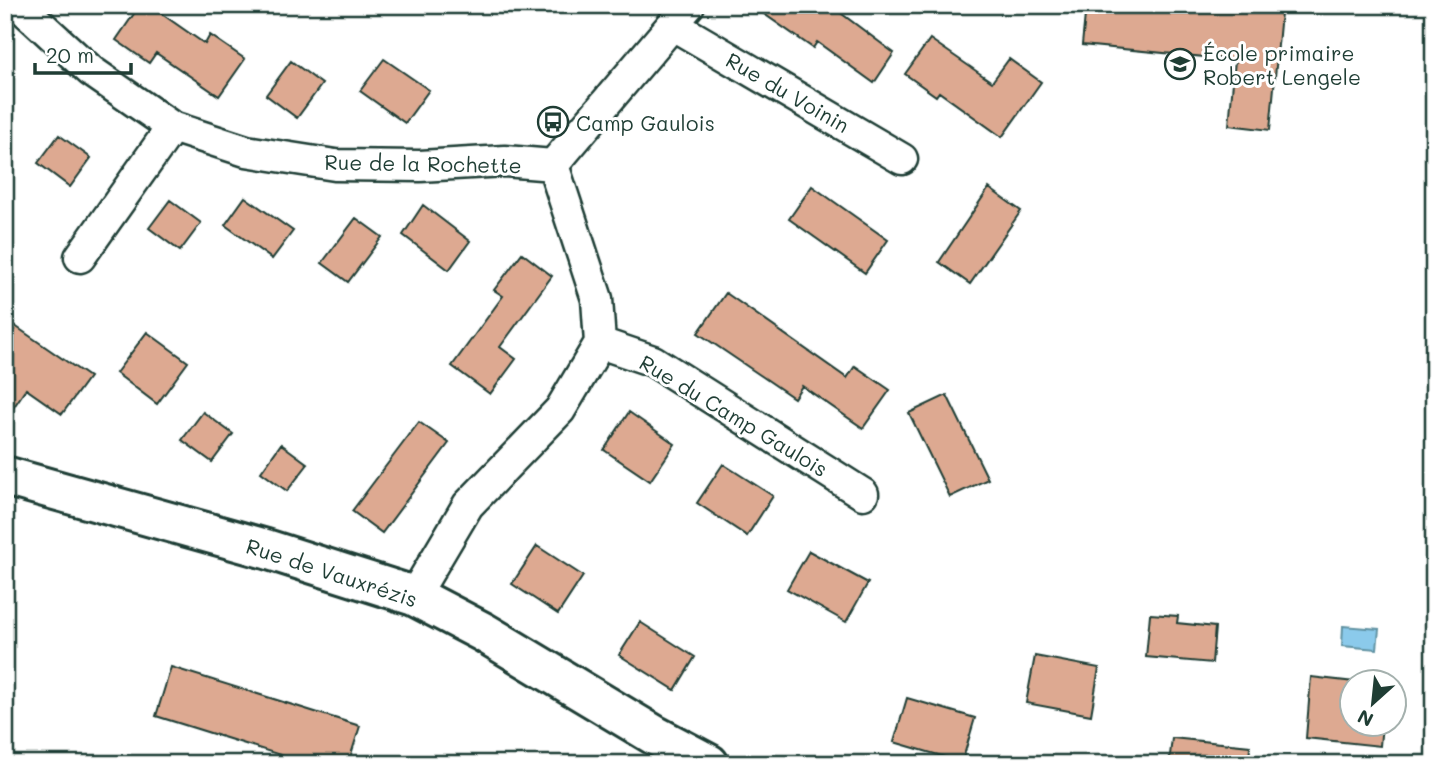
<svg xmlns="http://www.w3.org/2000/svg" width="1439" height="769" font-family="Mali,sans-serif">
  <rect width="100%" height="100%" fill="#fff"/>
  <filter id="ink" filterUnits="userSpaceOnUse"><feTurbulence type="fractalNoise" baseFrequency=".0143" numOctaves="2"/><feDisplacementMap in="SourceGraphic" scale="14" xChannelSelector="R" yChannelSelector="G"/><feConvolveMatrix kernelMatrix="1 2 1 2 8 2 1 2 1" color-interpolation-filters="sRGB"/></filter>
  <g filter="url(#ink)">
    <path fill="#8bcaeb" stroke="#6092a2" stroke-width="2" d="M1343 626 1379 629 1377 649 1342 646Z"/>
    <path fill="#dda991" stroke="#1f3d34" stroke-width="2" d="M140 5H149L205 44 210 35 245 59 219 96 156 53 149 63 116 40Z
      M751 5H830L894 53 874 83 817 42 813 48Z
      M1086 5H1204L1281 13 1270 130 1229 125 1235 60 1082 45Z
      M930 39 992 82 1009 59 1041 82 1002 137 939 92 936 96 905 74Z
      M384 59 429 90 405 123 360 91Z
      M291 61 322 84 297 118 266 95Z
      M59 135 91 158 70 187 38 163Z
      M812 186 888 240 865 273 789 219Z
      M989 188 1021 211 970 284 939 262Z
      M245 197 293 231 272 259 225 225Z
      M170 200 201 223 180 251 149 228Z
      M423 205 470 241 449 270 403 235Z
      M356 218 382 237 348 282 322 263Z
      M522 253 552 276 500 347 516 359 490 394 452 366 503 296 494 290Z
      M726 293 847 378 855 366 890 390 863 428 802 386 794 398 698 333Z
      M5 319 89 377 62 414 26 389 5 420Z
      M147 332 188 362 157 404 116 373Z
      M947 395 988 479 950 497 909 413Z
      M203 412 233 434 212 462 182 440Z
      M629 412 675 444 650 481 604 450Z
      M419 422 449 443 382 533 352 511Z
      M281 444 308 464 287 491 261 472Z
      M723 464 773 496 747 536 697 503Z
      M537 546 583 576 558 614 512 584Z
      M809 551 868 583 846 622 787 589Z
      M1150 614 1178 616 1177 623 1215 627 1212 663 1146 657Z
      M640 622 695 657 675 690 619 655Z
      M1035 656 1099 668 1091 715 1026 703Z
      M171 667 360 726 348 764H309L156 716Z
      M1311 677 1354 682 1352 724H1382L1380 746 1306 738Z
      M907 698 975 718 962 762 894 742Z
      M1172 738 1250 746 1249 764H1169Z"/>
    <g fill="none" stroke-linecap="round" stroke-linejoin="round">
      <g stroke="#1f3d34" stroke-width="35">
        <path id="street" d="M19 5 91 71 172 127 246 151 335 165 420 166 505 161 553 165
          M673 25 902 159
          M80 257 172 127
          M600 343 653 361 863 494
          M414 596 468 505 560 410 600 343 597 299 553 165 689 5"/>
      </g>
      <g stroke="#1f3d34" stroke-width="44">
        <path id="secondary" d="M5 476 266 549 414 596 483 632 656 736 709 764"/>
      </g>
      <use href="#street" stroke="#fff" stroke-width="30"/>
      <use href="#secondary" stroke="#fff" stroke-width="38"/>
    </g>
  </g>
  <defs>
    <g id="school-ring" transform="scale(1.575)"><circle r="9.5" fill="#fff" stroke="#1f3d34" stroke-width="1.5"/><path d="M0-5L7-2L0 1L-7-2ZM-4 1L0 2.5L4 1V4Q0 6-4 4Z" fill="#1f3d34"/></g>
    <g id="bus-ring" transform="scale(1.575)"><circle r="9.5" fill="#fff" stroke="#1f3d34" stroke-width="1.5"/><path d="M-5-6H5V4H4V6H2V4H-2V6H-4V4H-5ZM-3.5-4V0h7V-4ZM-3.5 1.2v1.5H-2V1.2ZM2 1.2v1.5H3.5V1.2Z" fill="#1f3d34"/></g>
  </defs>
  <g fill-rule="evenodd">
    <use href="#school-ring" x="1180" y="64"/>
    <use href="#bus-ring" x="553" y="122"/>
  </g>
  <g text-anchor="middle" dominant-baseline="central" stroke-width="6" stroke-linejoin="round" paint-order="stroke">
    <g font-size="21" fill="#1f3d34" stroke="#fff" text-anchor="start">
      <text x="1203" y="52">École primaire<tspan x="1203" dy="24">Robert Lengele</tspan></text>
      <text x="576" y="122">Camp Gaulois</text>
    </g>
    <g font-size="21" fill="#1f3d34" stroke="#fff">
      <text transform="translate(788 92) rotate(30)">Rue du Voinin</text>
      <text transform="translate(423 163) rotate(1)">Rue de la Rochette</text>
      <text transform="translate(734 415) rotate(31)">Rue du Camp Gaulois</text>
      <text transform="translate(332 572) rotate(18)">Rue de Vauxrézis</text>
    </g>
  </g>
  <rect width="1439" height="769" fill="none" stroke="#fff" stroke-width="28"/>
  <rect x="14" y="14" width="1411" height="741" fill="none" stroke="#1f3d34" stroke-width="2.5" filter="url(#ink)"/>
  <g transform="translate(1373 703) rotate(207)"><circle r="33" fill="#ffffff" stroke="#a5b1ae" stroke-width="2"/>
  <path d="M0-5L12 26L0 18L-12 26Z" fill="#1f3d34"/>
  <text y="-10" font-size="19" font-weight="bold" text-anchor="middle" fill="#1f3d34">N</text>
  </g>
  <path d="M35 63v10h96v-10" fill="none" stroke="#1f3d34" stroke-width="3.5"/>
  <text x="46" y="63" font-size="21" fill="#1f3d34" stroke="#ffffff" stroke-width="5" paint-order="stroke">20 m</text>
</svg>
